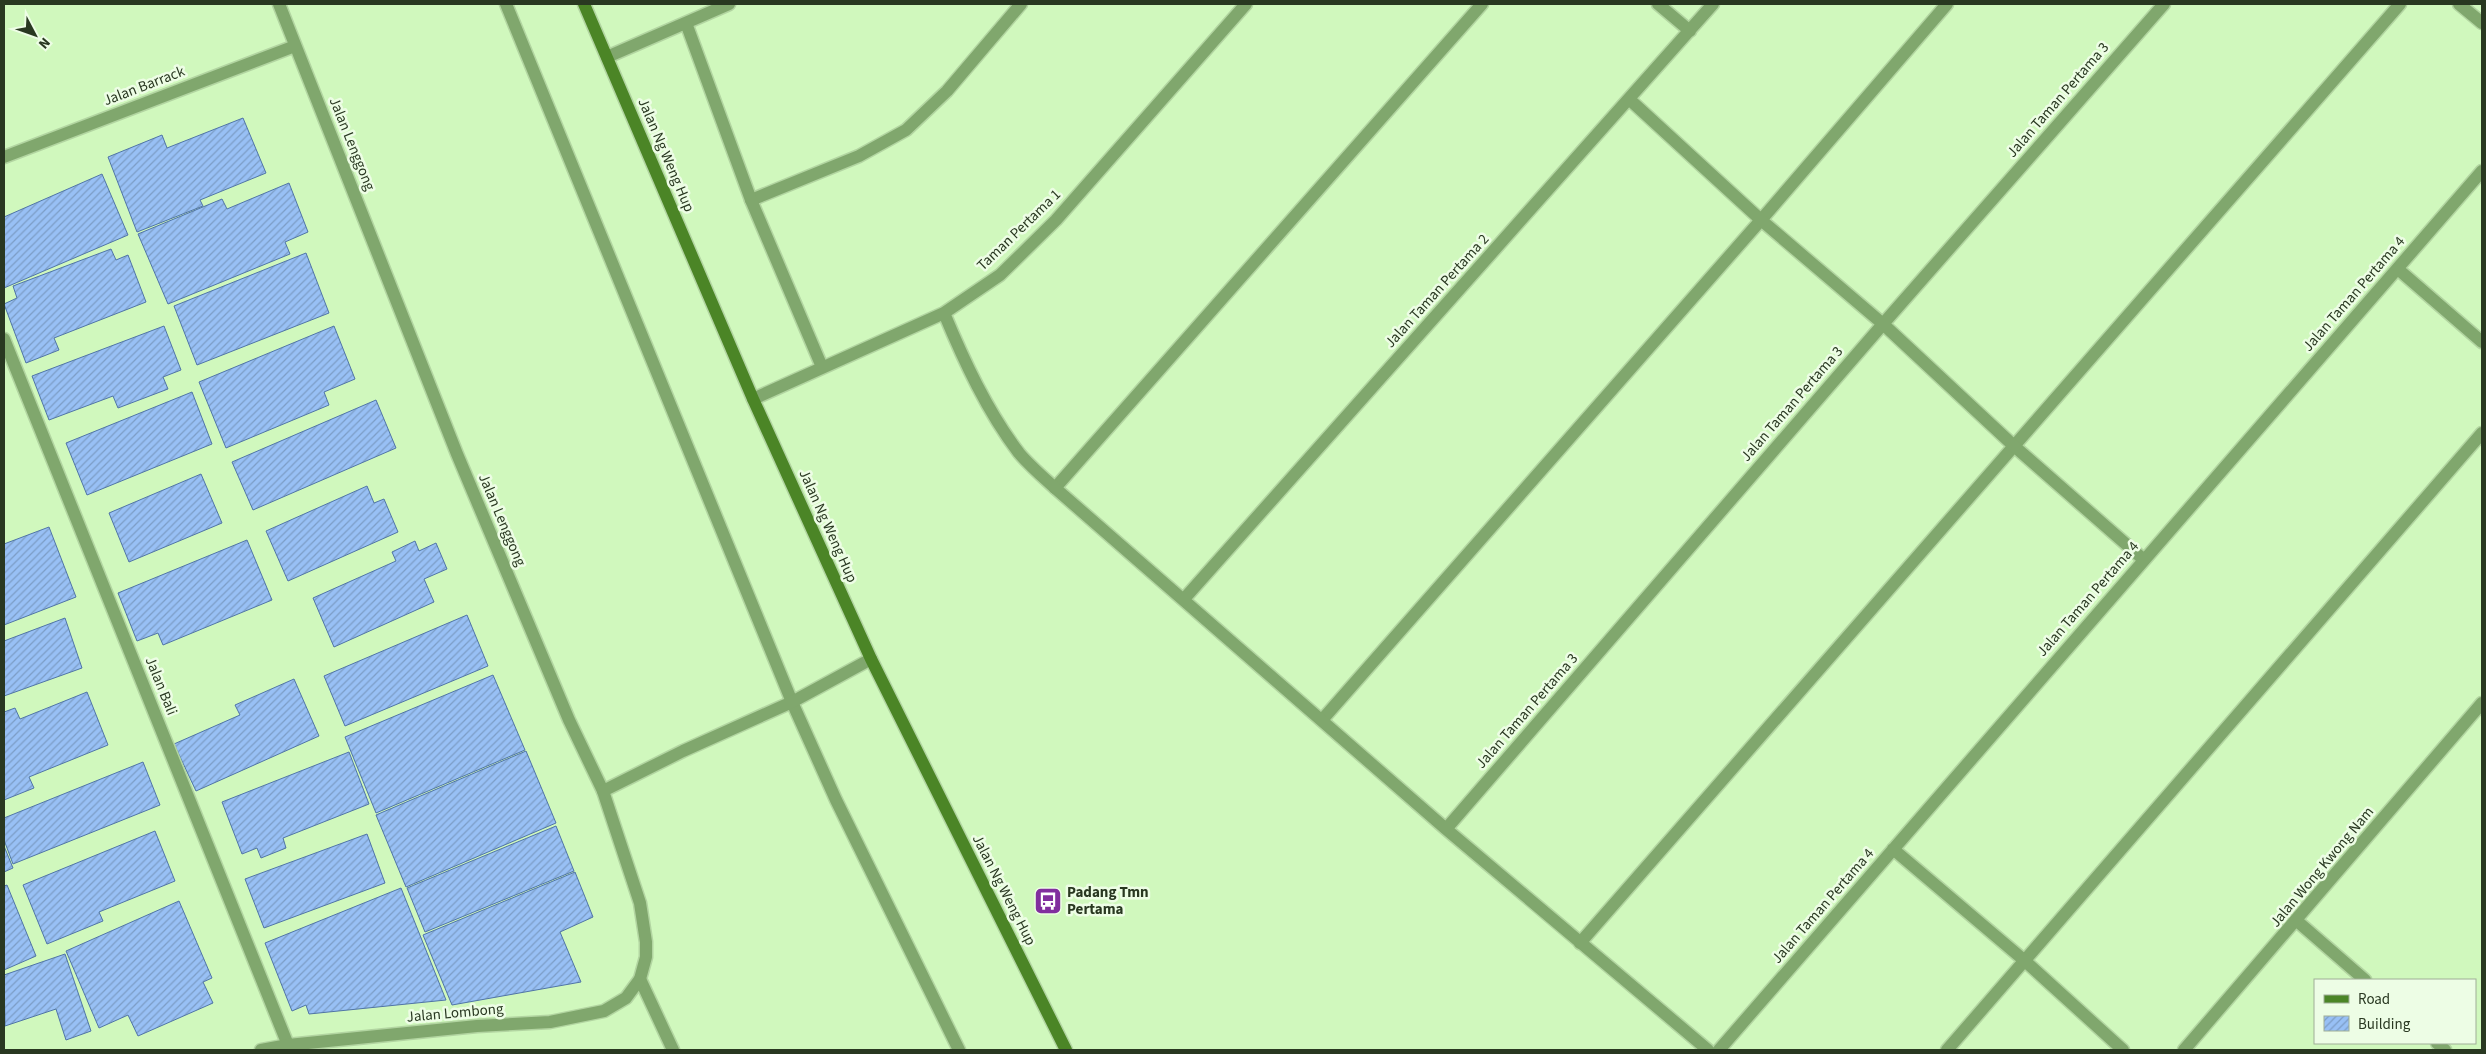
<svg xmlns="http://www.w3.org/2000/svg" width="2486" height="1054" font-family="'Source Sans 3',sans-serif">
  <defs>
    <pattern id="building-hatch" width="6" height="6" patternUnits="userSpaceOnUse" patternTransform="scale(1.25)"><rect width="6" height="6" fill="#98c0f5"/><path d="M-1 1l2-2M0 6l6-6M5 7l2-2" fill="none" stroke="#7c9dc6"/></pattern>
  </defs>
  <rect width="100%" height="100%" fill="#d0f8bd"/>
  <path fill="url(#building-hatch)" stroke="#5075a6" d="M243 118 266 173 200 200 203 206 137 232 108 157 162 135 167 148Z
    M102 174 128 235 4 288V217Z
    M289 183 308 232 285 242 290 254 168 304 138 234 222 199 227 209Z
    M111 249 116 260 128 255 146 302 54 338 59 350 26 363 4 304 17 298 13 286Z
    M306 253 329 313 197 365 174 306Z
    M164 326 181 370 163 377 168 389 118 408 113 396 49 420 32 376Z
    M334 326 355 379 324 392 329 405 226 448 199 382Z
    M192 392 212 444 87 495 66 443Z
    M376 400 396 448 253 510 232 462Z
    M201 474 222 523 129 562 109 513Z
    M367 486 374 503 384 499 398 532 288 581 266 531Z
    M49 527 76 597 4 625V544Z
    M247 540 272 600 163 645 158 633 137 641 118 593Z
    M415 541 419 551 436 543 447 569 424 579 434 602 334 647 313 598 396 561 392 552Z
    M467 615 488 666 345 726 324 676Z
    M65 618 82 668 4 696V641Z
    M493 675 525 750 376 813 345 737Z
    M294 679 319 736 196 791 174 744 240 715 235 705Z
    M87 692 108 745 29 777 34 788 4 800V712L15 708 20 719Z
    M526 751 556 823 406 887 376 815Z
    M349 752 369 804 283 838 286 848 261 858 257 848 242 854 222 802Z
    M143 762 160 805 13 864 4 840V818Z
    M556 826 574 871 425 932 407 888Z
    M155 831 175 881 99 912 103 921 47 944 23 885Z
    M367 834 385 883 264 928 245 879Z
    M4 846 13 868 4 872Z
    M575 872 593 917 560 932 581 982 452 1005 423 935Z
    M7 885 36 956 4 970V886Z
    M401 888 446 1000 309 1014 306 1005 292 1011 265 943Z
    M179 901 212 978 203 982 213 1003 138 1036 128 1015 99 1028 66 951Z
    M65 954 91 1031 66 1040 56 1009 5 1026 4 975Z"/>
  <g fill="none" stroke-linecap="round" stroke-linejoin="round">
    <g stroke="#b2d5a1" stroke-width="15">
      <path id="service" d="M751 200 859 156 906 130 947 91 1021 4
        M1055 488 1482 4
        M1322 720 1761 220 1947 4
        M1580 943 2400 4
        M1947 1050 2482 433"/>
    </g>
    <g stroke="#b2d5a1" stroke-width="15">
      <path id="minor" d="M279 4 457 454 569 720 603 791
        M506 4 792 702 836 800 959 1050
        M1658 4 1690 31
        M2459 4 2482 23
        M686 23 751 200 822 367
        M607 57 729 4
        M1629 99 1761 220 1883 324 2014 446 2143 559
        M4 157 295 46
        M2399 270 2482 342
        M944 313C964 361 987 411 1019 453 1029 465 1043 477 1055 488L1446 829 1708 1050
        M4 339 290 1050
        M753 399 944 313 1000 275 1056 220 1246 4
        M1184 599 1713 4
        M1446 829 1883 324 2164 4
        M1893 849 2025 961 2123 1050
        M2297 921 2365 980
        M640 979 673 1050
        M2437 1043 2445 1050
        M1719 1050 2482 171
        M2184 1050 2482 703"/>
    </g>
    <g stroke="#b2d5a1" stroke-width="15">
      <path id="tertiary" d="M261 1050 288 1045 477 1026 550 1022 604 1011 626 998 640 979 646 957V942L640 903 603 791 683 751 792 702 871 659"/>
    </g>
    <g stroke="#b2d5a1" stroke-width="15">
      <path id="secondary" d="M584 4 753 399 871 659 1066 1050"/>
    </g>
    <use href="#service" stroke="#80a76d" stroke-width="12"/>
    <use href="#minor" stroke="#80a76d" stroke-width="12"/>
    <use href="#tertiary" stroke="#80a76d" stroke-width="12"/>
    <use href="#secondary" stroke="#4b8526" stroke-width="12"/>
  </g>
  <defs>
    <g id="bus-square" transform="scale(1.4375)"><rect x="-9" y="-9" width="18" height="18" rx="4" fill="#812e9e" stroke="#edfde5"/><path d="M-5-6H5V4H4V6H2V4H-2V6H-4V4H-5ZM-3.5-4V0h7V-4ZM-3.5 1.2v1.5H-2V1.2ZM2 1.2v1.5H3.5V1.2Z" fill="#fff"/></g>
  </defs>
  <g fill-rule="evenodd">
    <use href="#bus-square" x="1048" y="901"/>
  </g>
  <g text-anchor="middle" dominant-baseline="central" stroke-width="5" stroke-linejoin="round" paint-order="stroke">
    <g font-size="15" fill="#293821" stroke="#edfde5">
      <text transform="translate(144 86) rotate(-21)">Jalan Barrack</text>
      <text transform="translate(2058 100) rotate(-49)">Jalan Taman Pertama 3</text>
      <text transform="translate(352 144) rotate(68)">Jalan Lenggong</text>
      <text transform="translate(666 155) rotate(67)">Jalan Ng Weng Hup</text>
      <text transform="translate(1019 230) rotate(-44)">Taman Pertama 1</text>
      <text transform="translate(1437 291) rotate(-48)">Jalan Taman Pertama 2</text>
      <text transform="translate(2354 294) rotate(-49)">Jalan Taman Pertama 4</text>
      <text transform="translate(1792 404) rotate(-49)">Jalan Taman Pertama 3</text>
      <text transform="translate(502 520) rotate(67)">Jalan Lenggong</text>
      <text transform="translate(828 526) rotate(66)">Jalan Ng Weng Hup</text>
      <text transform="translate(2088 599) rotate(-49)">Jalan Taman Pertama 4</text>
      <text transform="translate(161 686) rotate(68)">Jalan Bali</text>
      <text transform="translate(1527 711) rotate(-49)">Jalan Taman Pertama 3</text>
      <text transform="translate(2322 867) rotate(-50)">Jalan Wong Kwong Nam</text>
      <text transform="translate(1004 890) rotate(63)">Jalan Ng Weng Hup</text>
      <text transform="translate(1823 906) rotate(-49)">Jalan Taman Pertama 4</text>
      <text transform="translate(455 1013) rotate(-5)">Jalan Lombong</text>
    </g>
    <g font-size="15" font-weight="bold" fill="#293821" stroke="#edfde5" text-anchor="start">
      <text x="1067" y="892">Padang Tmn<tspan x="1067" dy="17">Pertama</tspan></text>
    </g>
  </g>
  <rect width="2486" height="1054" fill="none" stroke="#293821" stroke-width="10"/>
  <rect x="2314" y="979" width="162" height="65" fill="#edfde5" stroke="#9fae97"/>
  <rect x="2324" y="995" width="25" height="8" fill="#4b8526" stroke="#9fae97"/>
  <text x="2358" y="1004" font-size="15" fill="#293821">Road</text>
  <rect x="2324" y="1016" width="25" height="15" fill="url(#building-hatch)" stroke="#9fae97"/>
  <text x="2358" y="1029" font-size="15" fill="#293821">Building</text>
  <g transform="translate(35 35) rotate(131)" stroke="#edfde5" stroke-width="4" paint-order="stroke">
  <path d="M0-4L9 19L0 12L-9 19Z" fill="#293821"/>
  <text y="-8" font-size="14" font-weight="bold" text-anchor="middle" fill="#293821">N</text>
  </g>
</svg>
